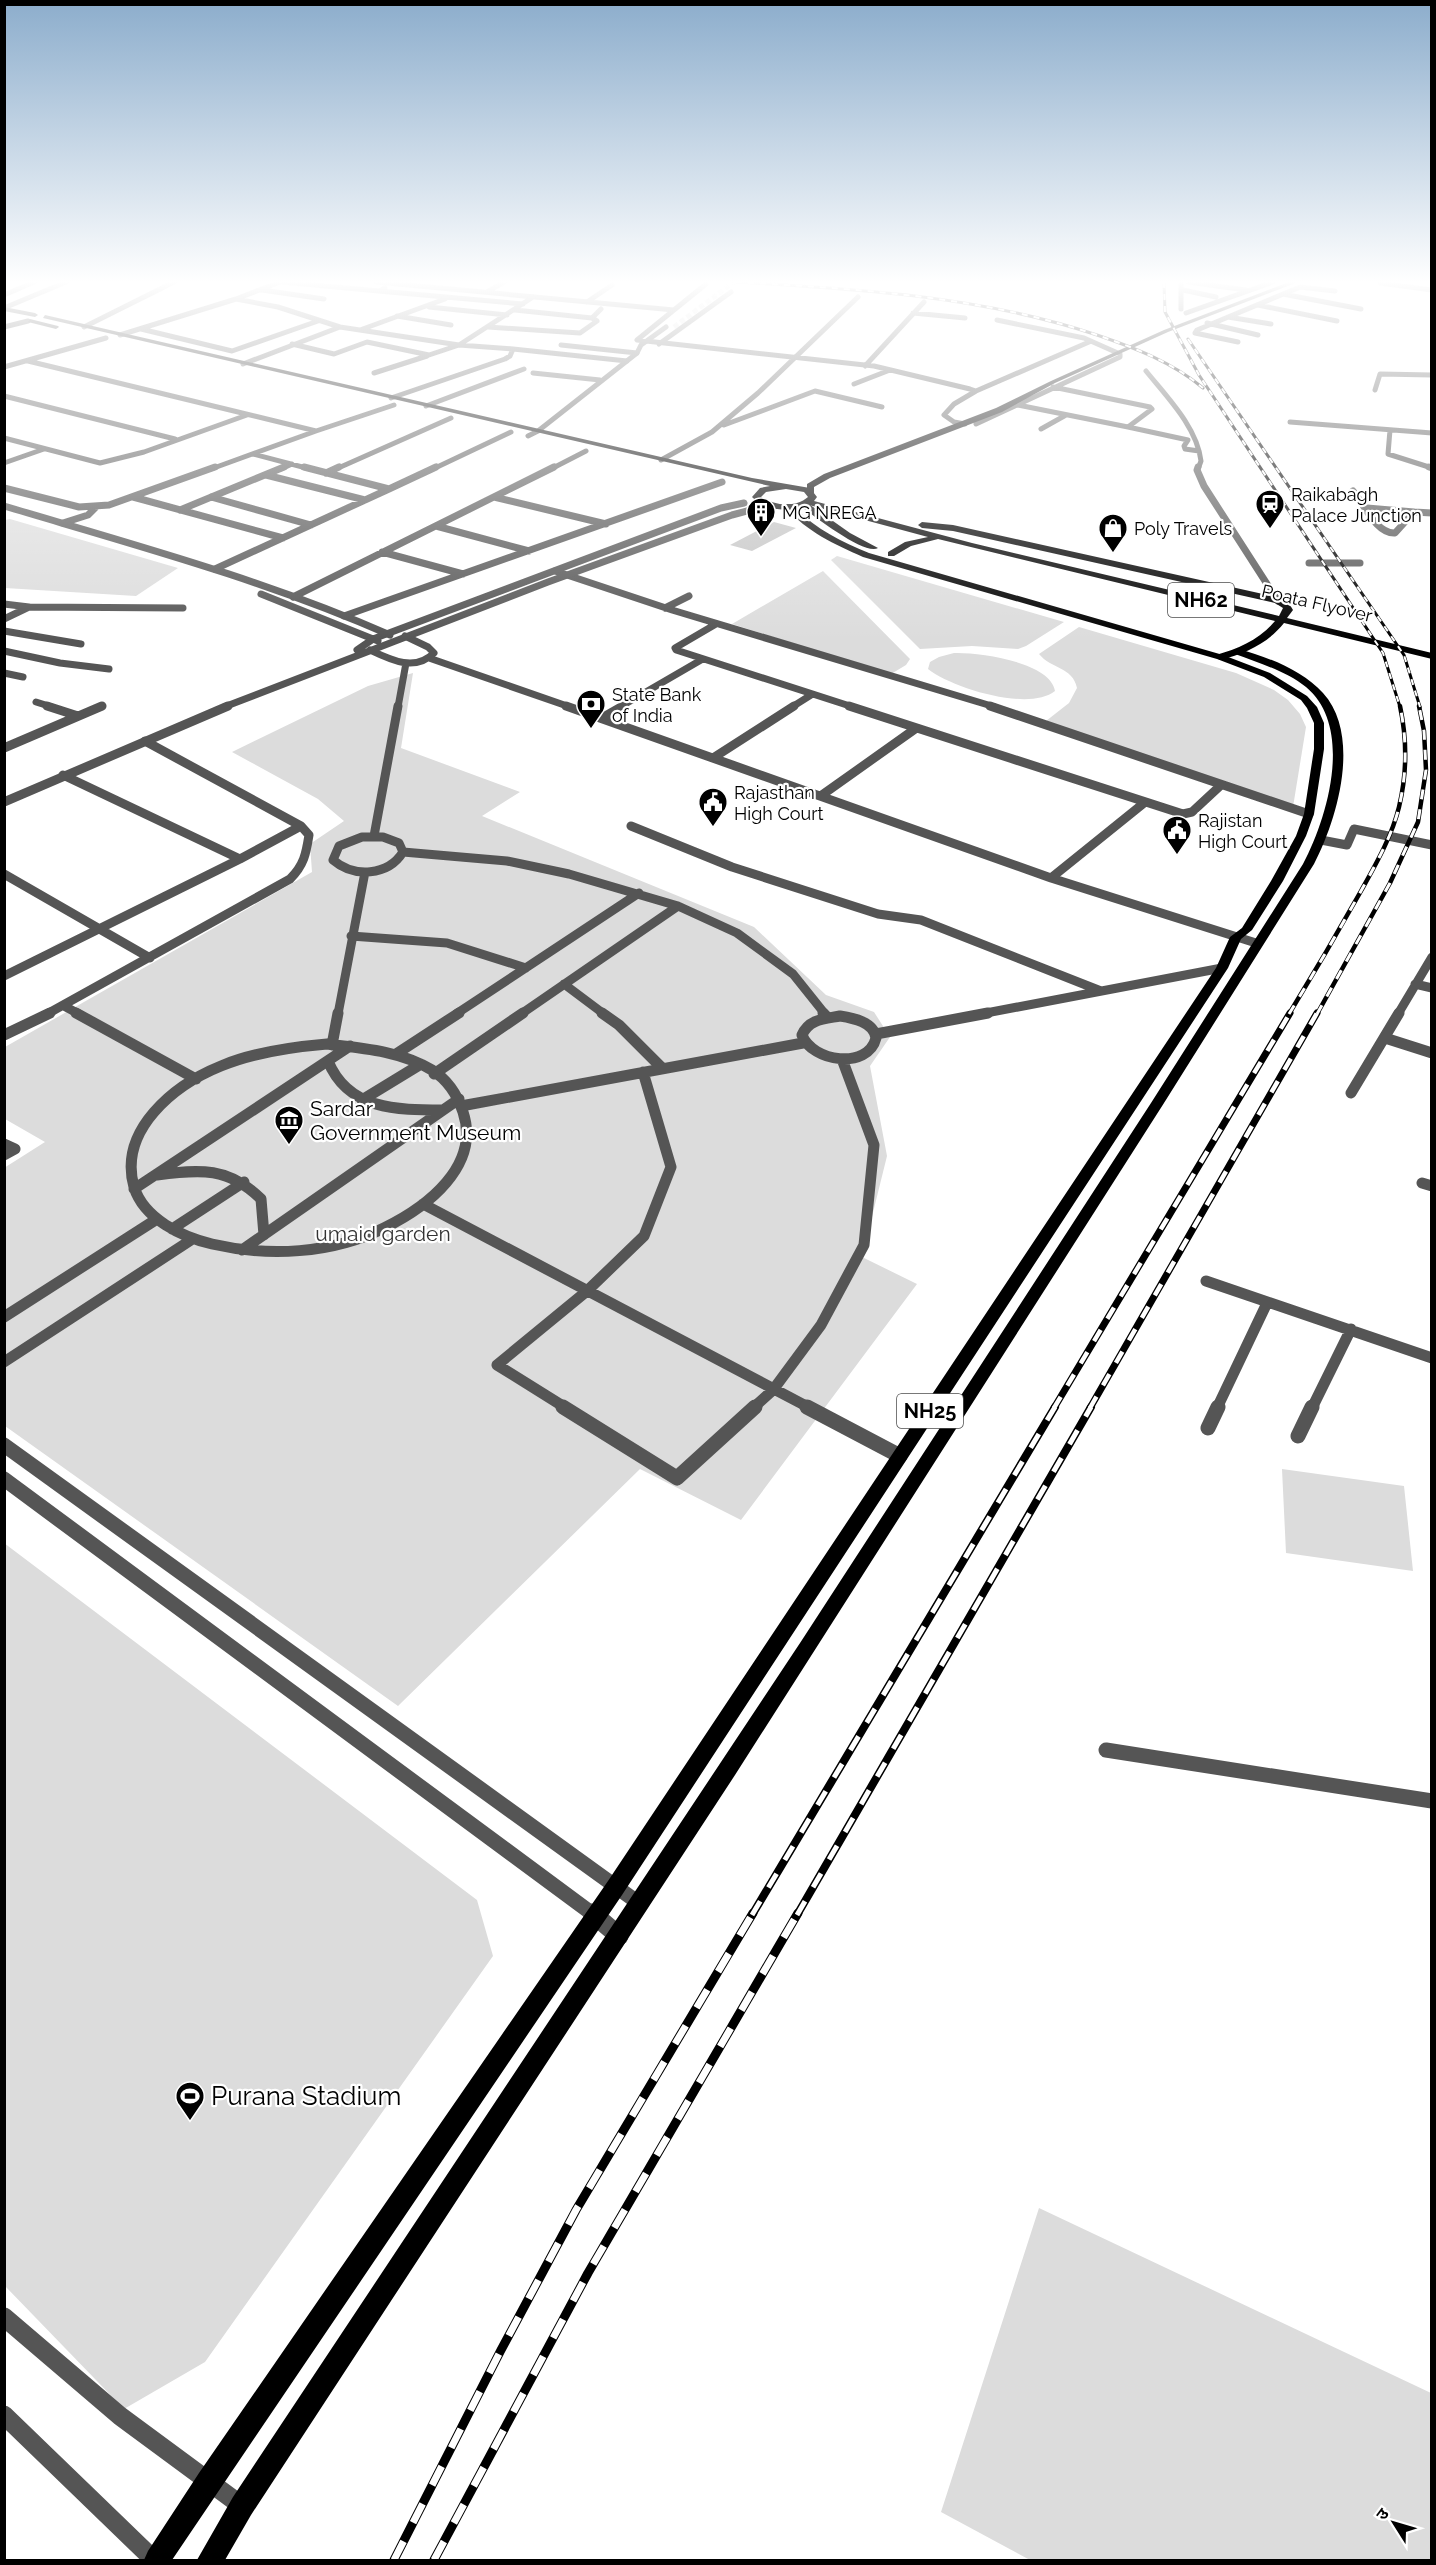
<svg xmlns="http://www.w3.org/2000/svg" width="1436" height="2565" font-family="Raleway,'Noto Sans Devanagari',sans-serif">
  <rect width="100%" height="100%" fill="#fff"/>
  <path fill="#dcdcdc" d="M10 519 178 568 136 596 5 588V520Z
    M837 556 1064 622 1026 646 1018 649 972 646 920 649 831 560Z
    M823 571 910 659 906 665 891 674 732 624Z
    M1079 627 1236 673 1274 690 1288 700 1300 714 1306 727 1293 807 1046 721 1069 703 1077 688C1073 667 1051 669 1039 654Z
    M954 653C978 652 1051 662 1055 691 1029 712 952 688 928 669L930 662 939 657Z
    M413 673 401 748 520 792 482 816 754 927 826 995 874 1012 890 1037 870 1066 887 1156 862 1257 917 1284 741 1520 640 1469 398 1706 5 1426 4 1168 45 1142 5 1119V1047L312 872 310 844 344 821 318 799 232 752 368 686Z
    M1282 1469 1404 1486 1413 1571 1286 1553Z
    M4 1543 477 1900 493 1956 205 2362 124 2409 5 2286Z
    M1039 2208 1431 2393V2560H1030L941 2512Z"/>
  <path fill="#c4c4c4" d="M774 522 796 528 752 551 730 545Z"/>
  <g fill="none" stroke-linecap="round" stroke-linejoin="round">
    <path stroke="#d9d9d9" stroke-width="5" stroke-dasharray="5 3" stroke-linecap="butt" d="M674 327 734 282"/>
    <path stroke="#555" stroke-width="7" d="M1309 563H1360"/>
    <path stroke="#555" stroke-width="9" d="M1321 840 1347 845 1354 829 1432 845"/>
    <path stroke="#555" stroke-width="5" d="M282 282 379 291 385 288
      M376 282 674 310
      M1188 282 1246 290
      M1181 283V309
      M1380 283 1432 290
      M706 284 637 340 874 366 970 389 976 391 954 404 944 415 954 422 965 424
      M262 290 324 299
      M1183 290 1216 297
      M379 291 523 304
      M487 292 504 282
      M1283 294 1361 309
      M4 295 34 282
      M236 299 278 307 340 327 459 345 533 297
      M587 302 612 285
      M1258 305 1337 321
      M429 307 507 315
      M4 308 66 282
      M515 310 592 318
      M913 313 965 318
      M1186 313 1273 282
      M397 316 451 325
      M1228 317 1271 324
      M1207 323 1258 335
      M84 327 174 282
      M488 327 580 333 597 321 592 318 601 309
      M141 329 232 351 318 321
      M360 330 445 299
      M120 335 236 299 280 282
      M1238 342 1195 333 1197 330 1300 287 1335 291
      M292 344 334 354 367 342 429 355 459 345 513 349 510 356 505 359 391 398
      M659 344 731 292
      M561 345 637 353
      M513 349 627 361
      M28 361 316 431 394 405
      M243 364 340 327
      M865 366 924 302
      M4 367 106 338
      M1146 371C1167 397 1197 427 1201 461L1198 469
      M374 373 427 356
      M533 373 600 380
      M854 384 890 370
      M1053 387 1150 407 1152 409 1128 427 1188 440 1184 446 1185 449 1199 451
      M1375 390 1380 374 1432 375
      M976 391 1089 342
      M4 396 175 439
      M1018 405 1128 427
      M426 406 524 369
      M1290 422 1432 433
      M976 424 1120 357V354L1084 338 997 320
      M724 425 815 391 882 407
      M1041 429 1066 415
      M1390 430 1388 454 1432 468
      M4 438 100 463 144 452 247 415
      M253 454 310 469
      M661 460 712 432 758 393 858 297
      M4 463 44 449
      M211 469 316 431
      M281 469 292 464
      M336 469 451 418
      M433 469 511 432
      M551 469 586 451"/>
    <path stroke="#555" stroke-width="7" d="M304 467 389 489 436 467
      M1198 467 1197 470 1204 486 1278 601
      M1429 467 1432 468
      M326 473 339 467
      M266 475 365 500
      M4 488 79 507 109 505 215 467
      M1353 491C1364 504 1376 534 1395 533L1414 512 1432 513
      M133 497 283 538
      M211 497 311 525
      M494 497 606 524
      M1367 508 1414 512
      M180 510 284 467
      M63 523 88 515 96 507
      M436 526 529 551
      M382 552 463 574
      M215 569 389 489
      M555 571 672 610 995 707
      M293 597 554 467
      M4 604 29 607 4 619
      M29 607 183 608
      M665 608 689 596
      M344 616 722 482
      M716 624 675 648 676 650 853 707
      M4 631 81 644
      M370 650C391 660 415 672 434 653L428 647 405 636
      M4 651 60 663 109 669
      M429 658 570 707
      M4 673 23 677
      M36 702 52 707
      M99 707 102 706
      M398 707 406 663
      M620 707 701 660
      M792 707 811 695"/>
    <path stroke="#555" stroke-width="9" d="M47 706 78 716
      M566 706 1051 878 1256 943
      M849 706 1183 814 1192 812 1220 786
      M990 706 1309 814
      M602 718 623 706
      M4 748 102 706
      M713 758 794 706
      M63 775 240 859
      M822 795 915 729
      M631 826 732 867 878 914 921 920 1101 991
      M374 836 398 706
      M362 837H383L399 843 403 852C388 876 354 878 333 860L339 846Z
      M403 852 507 861 569 874 678 906 737 933 793 974 825 1014
      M4 874 150 958
      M1051 878 1144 803
      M351 936 447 943 526 968
      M4 976 240 859 301 826
      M564 984 604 1014
      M1415 984 1432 988
      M64 1006 79 1014
      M47 1014 290 879C304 865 306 854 309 835L301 826 145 741
      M338 1014 365 872
      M456 1014 639 893
      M521 1014 678 906
      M981 1014 1222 968
      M1398 1014 1432 957"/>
    <path stroke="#555" stroke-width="11" d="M76 1013 196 1079
      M602 1013 619 1025 662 1068
      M823 1013 827 1017
      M840 1016C853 1018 874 1022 876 1038 868 1070 812 1062 802 1035 809 1019 824 1019 840 1016Z
      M876 1034 988 1013
      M4 1035 50 1013
      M1385 1038 1432 1053
      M327 1044C362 1048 401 1051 432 1070 448 1080 457 1094 463 1112 481 1166 427 1207 384 1228 332 1254 268 1257 212 1244 182 1237 144 1219 134 1187 118 1130 174 1085 221 1066 254 1052 292 1047 327 1044Z
      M332 1045 338 1013
      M396 1054 459 1013
      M328 1061C348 1110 397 1110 443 1110
      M434 1074 523 1013
      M1351 1093 1399 1013
      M362 1100 421 1064
      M461 1106 803 1043
      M4 1144 15 1149 4 1155
      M157 1175C200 1169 229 1167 261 1199L264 1235
      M1422 1183 1432 1186
      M134 1189 350 1046
      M423 1204 810 1408
      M172 1229 244 1182
      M242 1250 459 1099
      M1206 1281 1432 1358
      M4 1317 157 1219
      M4 1362 191 1240
      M566 1408 497 1365 587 1291 644 1236 671 1167 643 1072
      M753 1408 773 1390 821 1325 864 1245 874 1145 842 1059
      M1217 1408 1267 1303
      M1312 1408 1351 1329"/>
    <path stroke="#555" stroke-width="15" d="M563 1407 677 1478 755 1407
      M807 1407 900 1456
      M1208 1428 1218 1407
      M1298 1436 1312 1407
      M4 1445 640 1904
      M4 1479 594 1915
      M1106 1750 1432 1801"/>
    <path stroke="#555" stroke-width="19" d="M592 1913 619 1936"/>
    <path stroke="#555" stroke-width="5" d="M528 436 538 431 637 353 641 345 666 327"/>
    <path stroke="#555" stroke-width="7" d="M4 506C135 545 265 580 390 635
      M261 594 378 641
      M357 650 373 639 721 508 744 503
      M224 707 548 582 732 515 769 505"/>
    <path stroke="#555" stroke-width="9" d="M4 802 228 706"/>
    <path stroke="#555" stroke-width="19" d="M4 2317 120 2416 242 2506
      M4 2415 154 2560"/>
    <path stroke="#222" stroke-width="5" d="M4 327 28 321"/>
    <path fill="#000" fill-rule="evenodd" d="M1289 282H1298L1168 332 1055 383 1002 412 830 478 814 487V495L807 493V484L824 474 996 408 1051 381 1164 330Z
      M800 502H806L850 533 878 548C865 556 813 515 800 506Z
      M786 504H792C813 528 840 541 869 553L1223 655 1270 673 1307 696 1317 707 1324 723V749L1314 814 1306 836 1283 881 1252 930 1241 939 1228 968 622 1895 172 2560H144L148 2551 199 2473 608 1881 1216 968 1230 937 1242 928 1271 881 1296 836 1304 814 1314 749V723L1307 708 1301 700 1264 677 1217 659 863 557C834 544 805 531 785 506Z
      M1238 649C1268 657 1302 670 1323 693 1362 736 1337 820 1314 864L1164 1103 735 1775 251 2515 225 2560H197L233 2497 802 1640 1151 1103 1303 864C1328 817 1354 727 1306 687 1286 671 1259 663 1235 654L1233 652Z"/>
    <path fill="#000" fill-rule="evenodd" d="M4 307 35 313 38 315 35 317 4 311Z
      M45 315 752 478 810 488 817 497 814 501 972 543 1279 616 1283 608 1275 603 1262 600 953 531 922 528 918 525 922 522 953 525 1263 594C1274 597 1288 599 1293 610L1287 618 1432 653V659L1284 623C1267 644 1246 653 1220 660L1215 657 1216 655C1239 648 1259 640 1275 621L938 539 911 546 894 556H888V552L905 542 928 537 809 505C791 513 766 511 752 497L760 488 770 486 43 318ZM786 489 804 492 808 497C795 508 775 506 761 497L766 492Z
      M30 319 58 326 59 327 56 329 28 322Z"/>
    <g stroke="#000" stroke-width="3">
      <path id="rail-far4" d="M736 282C858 289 981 296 1097 335 1135 348 1172 362 1203 388
        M1164 282 1165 312 1199 375 1383 653 1400 707
        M1188 339 1404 655 1420 707"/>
    </g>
    <g stroke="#000" stroke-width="4.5">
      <path id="rail-far3" d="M1289 1014C1314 973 1338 932 1361 891 1376 864 1392 836 1399 807 1407 774 1407 739 1400 706
        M1317 1014 1390 883 1418 822 1426 770 1424 731 1419 706"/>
    </g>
    <g stroke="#000" stroke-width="7">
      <path id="rail-far2" d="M1054 1408 1290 1013
        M1090 1408 1317 1013"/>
    </g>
    <g stroke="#000" stroke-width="8">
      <path id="rail-far1" d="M752 1915 1055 1407
        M797 1915 1091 1407"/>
    </g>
    <g stroke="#000" stroke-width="9">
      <path id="rail" d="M394 2560 501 2350 576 2210 753 1913
        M434 2560 588 2273 798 1913"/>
    </g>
    <use href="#rail-far4" stroke="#fff" stroke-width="2" stroke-dasharray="6" stroke-linecap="butt"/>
    <use href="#rail-far3" stroke="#fff" stroke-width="3" stroke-dasharray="10" stroke-linecap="butt"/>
    <use href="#rail-far2" stroke="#fff" stroke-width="4.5" stroke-dasharray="13" stroke-linecap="butt"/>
    <use href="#rail-far1" stroke="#fff" stroke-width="5" stroke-dasharray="16" stroke-linecap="butt"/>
    <use href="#rail" stroke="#fff" stroke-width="7" stroke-dasharray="21" stroke-linecap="butt"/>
  </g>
  <linearGradient id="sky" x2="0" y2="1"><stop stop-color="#8cadcc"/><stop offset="0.44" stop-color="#fff"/><stop offset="1" stop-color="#fff" stop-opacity="0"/></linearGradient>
  <rect width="1436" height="641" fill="url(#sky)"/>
  <defs>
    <g id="station-pin" transform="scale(1.5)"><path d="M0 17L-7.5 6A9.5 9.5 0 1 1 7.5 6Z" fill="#000" stroke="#fff"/><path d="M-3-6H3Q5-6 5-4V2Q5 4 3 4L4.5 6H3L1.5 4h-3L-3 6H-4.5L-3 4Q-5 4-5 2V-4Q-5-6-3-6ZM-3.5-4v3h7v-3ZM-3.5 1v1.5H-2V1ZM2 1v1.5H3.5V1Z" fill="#fff"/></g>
    <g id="building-pin" transform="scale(1.5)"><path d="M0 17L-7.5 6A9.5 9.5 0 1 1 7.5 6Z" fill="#000" stroke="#fff"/><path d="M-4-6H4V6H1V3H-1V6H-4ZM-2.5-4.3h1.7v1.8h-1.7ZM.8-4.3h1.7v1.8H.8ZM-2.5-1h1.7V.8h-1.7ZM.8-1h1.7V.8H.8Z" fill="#fff"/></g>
    <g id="shop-pin" transform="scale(1.5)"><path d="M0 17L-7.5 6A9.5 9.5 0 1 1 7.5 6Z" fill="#000" stroke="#fff"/><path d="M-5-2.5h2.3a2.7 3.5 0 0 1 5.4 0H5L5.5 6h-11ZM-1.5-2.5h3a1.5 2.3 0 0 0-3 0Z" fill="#fff"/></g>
    <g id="bank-pin" transform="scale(1.5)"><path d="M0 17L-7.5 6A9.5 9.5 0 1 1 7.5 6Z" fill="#000" stroke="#fff"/><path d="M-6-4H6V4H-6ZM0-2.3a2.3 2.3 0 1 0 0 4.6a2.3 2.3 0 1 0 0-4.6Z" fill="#fff"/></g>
    <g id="civic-pin" transform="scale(1.5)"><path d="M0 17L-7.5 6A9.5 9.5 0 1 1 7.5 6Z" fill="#000" stroke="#fff"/><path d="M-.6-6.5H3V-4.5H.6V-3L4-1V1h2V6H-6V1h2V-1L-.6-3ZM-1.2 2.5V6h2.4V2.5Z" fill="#fff"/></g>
    <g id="museum-pin" transform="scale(1.5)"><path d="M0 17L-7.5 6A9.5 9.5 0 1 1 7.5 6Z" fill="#000" stroke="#fff"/><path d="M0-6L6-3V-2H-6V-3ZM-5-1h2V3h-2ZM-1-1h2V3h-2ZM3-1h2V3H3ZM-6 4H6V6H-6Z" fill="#fff"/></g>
    <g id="stadium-pin" transform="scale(1.5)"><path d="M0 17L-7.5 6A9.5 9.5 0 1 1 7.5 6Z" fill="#000" stroke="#fff"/><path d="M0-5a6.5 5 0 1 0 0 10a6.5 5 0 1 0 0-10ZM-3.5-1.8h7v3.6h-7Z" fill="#fff"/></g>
  </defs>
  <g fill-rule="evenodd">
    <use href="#station-pin" x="1270" y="504"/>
    <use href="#building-pin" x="761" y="512"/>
    <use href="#shop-pin" x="1113" y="528"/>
    <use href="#bank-pin" x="591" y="704"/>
    <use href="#civic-pin" x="713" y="802"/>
    <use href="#civic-pin" x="1177" y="830"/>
    <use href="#museum-pin" x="289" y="1120"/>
    <use href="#stadium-pin" x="190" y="2096"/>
  </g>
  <g text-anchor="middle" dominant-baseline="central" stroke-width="4.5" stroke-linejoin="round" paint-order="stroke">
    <g font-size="18" fill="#000" stroke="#fff" text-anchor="start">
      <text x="1291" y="494">Raikabagh<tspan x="1291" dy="21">Palace Junction</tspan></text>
      <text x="782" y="512">MG NREGA</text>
      <text x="1134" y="528">Poly Travels</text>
      <text x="612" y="694">State Bank<tspan x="612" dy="21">of India</tspan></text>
      <text x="734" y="792">Rajasthan<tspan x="734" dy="21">High Court</tspan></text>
      <text x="1198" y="820">Rajistan<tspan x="1198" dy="21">High Court</tspan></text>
    </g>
    <g font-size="18" fill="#000" stroke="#fff">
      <text transform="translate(1317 603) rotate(13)">Poata Flyover</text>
    </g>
    <g fill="#fff" stroke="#4c4c4c" stroke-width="1.5">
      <rect x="1168" y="583" width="66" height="34" rx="4.5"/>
      <rect x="897" y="1394" width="66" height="34" rx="4.5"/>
    </g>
    <g font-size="20" font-weight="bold" fill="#000">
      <text x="1201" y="600">NH62</text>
      <text x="930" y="1411">NH25</text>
    </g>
    <g font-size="21" fill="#000" stroke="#fff" text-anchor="start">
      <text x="310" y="1108">Sardar<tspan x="310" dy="24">Government Museum</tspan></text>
    </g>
    <g font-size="21" fill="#333" stroke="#fff">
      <text x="383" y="1233">umaid garden</text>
    </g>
    <g font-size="26" fill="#000" stroke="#fff" text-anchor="start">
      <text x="211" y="2096">Purana Stadium</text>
    </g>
  </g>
  <rect width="1436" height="2565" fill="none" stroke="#000000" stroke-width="12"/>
  <g transform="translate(1394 2523) rotate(307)" stroke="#ffffff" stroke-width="4.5" paint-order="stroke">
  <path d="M0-4.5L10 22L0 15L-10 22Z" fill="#000000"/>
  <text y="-9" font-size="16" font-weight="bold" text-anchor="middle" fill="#000000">उ</text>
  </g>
</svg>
